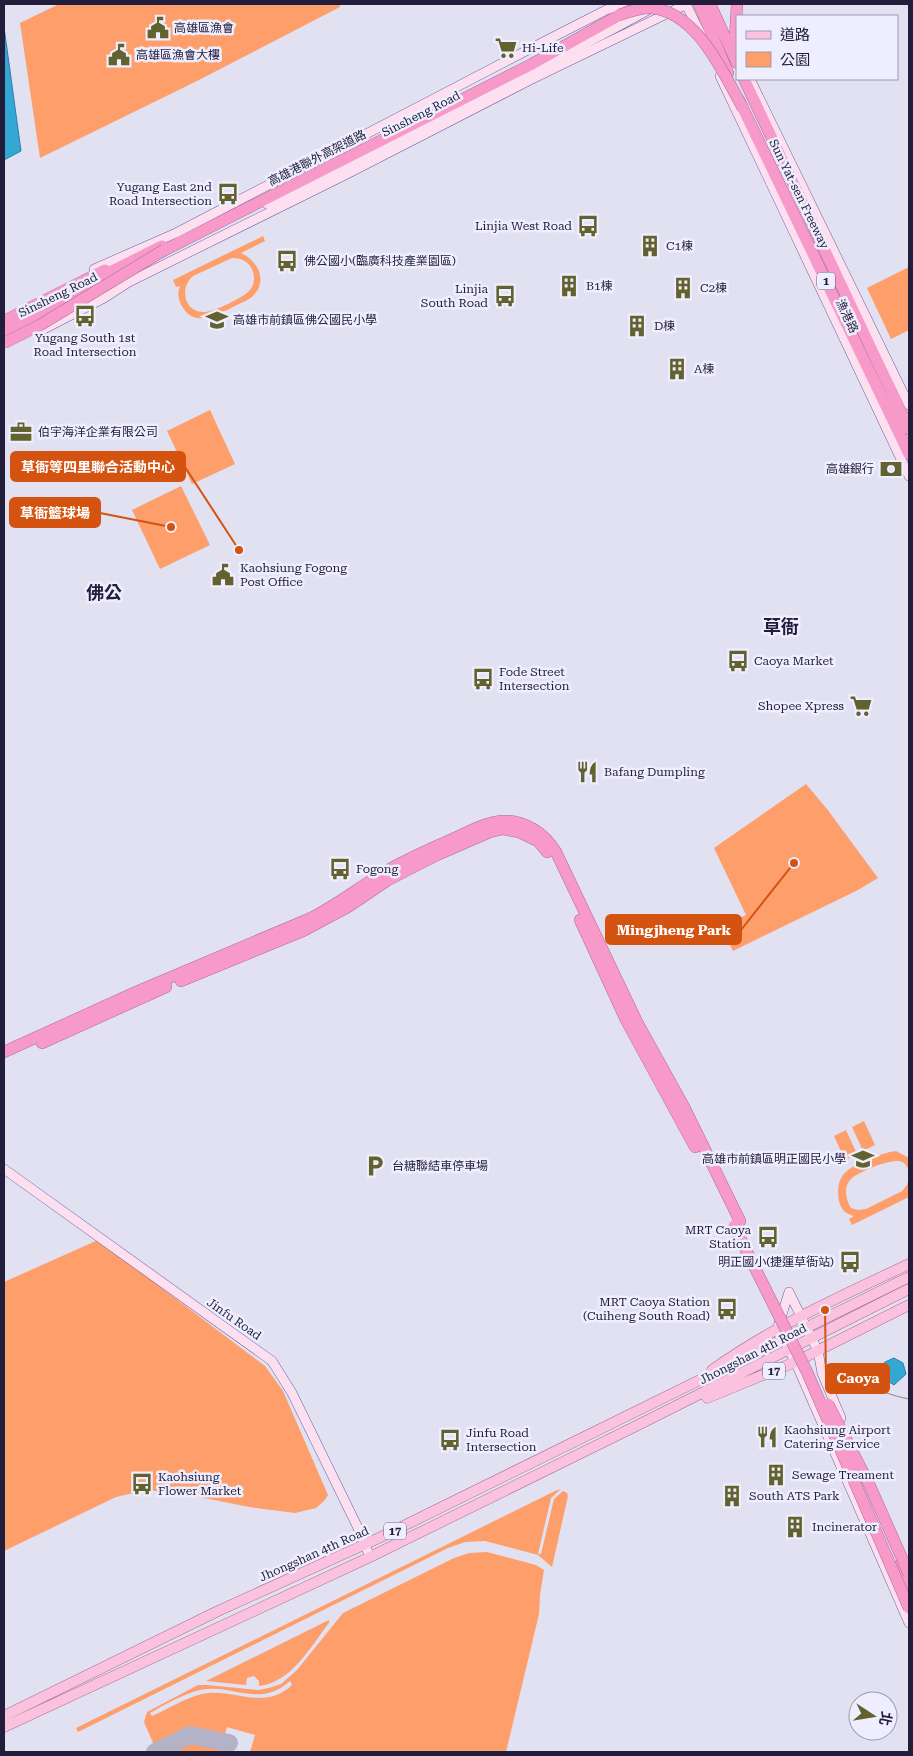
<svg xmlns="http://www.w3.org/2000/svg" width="913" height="1756" font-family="'Roboto Serif','Noto Sans TC',serif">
  <rect width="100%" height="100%" fill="#e2e1f1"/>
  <path fill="#fe9e6a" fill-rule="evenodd" d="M59 4H339L340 7 199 80 40 158 20 23Z
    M263 236 265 241 241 253C258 261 269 281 252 297 247 301 238 304 231 308 216 315 195 327 183 308 178 300 177 294 180 286L176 287 173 280ZM232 258C242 258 250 262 253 272 255 278 254 285 250 290 244 297 214 312 205 312 184 313 179 288 193 276Z
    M909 267V330L891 339 867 288Z
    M210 410 235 464 192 484 167 431Z
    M181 486 210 545 160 569 132 510Z
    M806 784 827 809 878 878 858 890 733 951 721 927 746 915 714 848Z
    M864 1121 875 1145 863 1151 852 1127Z
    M846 1130 857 1154 845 1160 834 1136Z
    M896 1151 909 1158V1170C907 1167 905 1163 902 1162 893 1157 858 1172 851 1179 843 1187 846 1200 851 1208L858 1210 866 1209 902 1191 907 1185 909 1178V1197L852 1225 849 1219 854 1216C846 1214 841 1210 839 1201 837 1193 838 1181 843 1175 853 1163 881 1153 896 1151Z
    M98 1240 265 1366 283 1391 328 1495 324 1501 316 1508 295 1513 249 1507 179 1493 146 1490 116 1497 4 1551V1282Z
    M561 1489 551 1498 538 1554H541L554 1499 563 1491 567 1493 568 1496 552 1567 538 1555 485 1541 465 1542 448 1548 78 1732 76 1728 555 1491Z
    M487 1552 536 1565 544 1570 540 1595 539 1614 506 1752H250L255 1735 227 1727 224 1737 191 1731 157 1746 154 1745 144 1722 147 1712 198 1685H207L258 1690 269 1688 281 1684 297 1670 343 1613 454 1558 469 1553ZM290 1681 292 1685C263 1712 234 1687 202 1694 185 1698 168 1709 152 1716L150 1713C164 1705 183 1694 200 1690 232 1683 259 1709 290 1681Z
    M329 1620V1623C310 1647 292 1682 259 1686V1681L254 1676 247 1678 246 1685 206 1681Z
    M192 1740 222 1746 220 1752H165Z"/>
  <path fill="#34a8d4" stroke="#2f7ea6" d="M4 27 21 151 4 160Z
    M894 1358 903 1363 906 1374 894 1385 882 1377 881 1372 885 1362Z"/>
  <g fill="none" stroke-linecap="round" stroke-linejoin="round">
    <path stroke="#b4b2c6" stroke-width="18" d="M155 1752 190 1735 229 1743"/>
    <g stroke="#6c62a9" stroke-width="10">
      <path id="secondary" d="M686 4 701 35
        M720 76 909 476
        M750 79 909 405
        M267 204 433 122 615 28 659 4
        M94 269 176 233 518 55 606 10 623 4
        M40 331 104 298 129 282 349 173 530 80 687 4
        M4 1169 272 1361 292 1393 358 1528 370 1557
        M789 1292 778 1327 798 1368 909 1623
        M789 1292 818 1351 822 1373 841 1418"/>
    </g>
    <g stroke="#ac6e97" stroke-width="11">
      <path id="primary" d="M712 1370C774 1326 841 1296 909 1264
        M707 1398 795 1362 909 1305
        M4 1716 218 1611 381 1537 909 1277
        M4 1727 370 1557 634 1427 909 1289"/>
    </g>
    <g stroke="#ac6e97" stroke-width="12">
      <path id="highway" d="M699 4 728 73
        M710 4 737 63
        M737 4 735 40 737 46
        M744 79 909 429
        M739 100 909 454
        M157 254 532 64 627 11
        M98 278 162 246
        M4 321 105 270
        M4 332 107 279
        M580 920 626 1020 695 1147
        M181 981 303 931 348 907 388 880 437 855 490 832 503 829 519 832 538 841 547 852
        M42 1043 166 987
        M4 1052 136 992 311 918C335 906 356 890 378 876 403 860 430 849 457 837 472 830 487 822 503 821 526 820 545 834 556 852L638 1024 684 1107 740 1221
        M900 1565 909 1587"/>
    </g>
    <use href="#secondary" stroke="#fde0ef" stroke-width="9"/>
    <use href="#primary" stroke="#fac2df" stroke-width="10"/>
    <use href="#highway" stroke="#f799c9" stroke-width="11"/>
    <path stroke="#86839a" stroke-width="1" d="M865 1383C880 1391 893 1396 909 1399"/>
    <g stroke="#ac6e97" stroke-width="12" stroke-linecap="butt">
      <path id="highway-bridge" d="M619 15C629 12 641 7 652 8 698 13 723 73 743 108
        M4 343 40 325 164 250
        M734 1226 807 1372 909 1608
        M828 1404 869 1484 909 1574"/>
    </g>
    <use href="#highway-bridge" stroke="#f799c9" stroke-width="11"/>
  </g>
  <defs>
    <g id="civic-bare" transform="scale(1.725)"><path d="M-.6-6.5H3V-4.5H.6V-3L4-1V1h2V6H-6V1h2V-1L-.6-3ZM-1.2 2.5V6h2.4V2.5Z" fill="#63622f" stroke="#efeeff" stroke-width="2.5" paint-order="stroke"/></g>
    <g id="supermarket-bare" transform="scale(1.725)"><path d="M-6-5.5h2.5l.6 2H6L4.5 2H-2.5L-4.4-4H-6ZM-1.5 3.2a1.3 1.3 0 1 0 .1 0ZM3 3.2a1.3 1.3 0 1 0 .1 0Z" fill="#63622f" stroke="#efeeff" stroke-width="2.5" paint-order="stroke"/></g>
    <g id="bus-bare" transform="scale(1.725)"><path d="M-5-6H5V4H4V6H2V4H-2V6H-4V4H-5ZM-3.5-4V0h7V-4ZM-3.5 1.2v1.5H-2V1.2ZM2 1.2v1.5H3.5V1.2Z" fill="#63622f" stroke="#efeeff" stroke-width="2.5" paint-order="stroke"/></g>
    <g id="building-bare" transform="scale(1.725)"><path d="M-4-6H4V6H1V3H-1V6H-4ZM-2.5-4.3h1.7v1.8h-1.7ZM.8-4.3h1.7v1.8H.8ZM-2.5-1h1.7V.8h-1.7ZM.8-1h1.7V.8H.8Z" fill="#63622f" stroke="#efeeff" stroke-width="2.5" paint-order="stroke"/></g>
    <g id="school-bare" transform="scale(1.725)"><path d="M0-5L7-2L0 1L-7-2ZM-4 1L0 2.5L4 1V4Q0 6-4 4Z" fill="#63622f" stroke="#efeeff" stroke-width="2.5" paint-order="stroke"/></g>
    <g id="office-bare" transform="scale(1.725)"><path d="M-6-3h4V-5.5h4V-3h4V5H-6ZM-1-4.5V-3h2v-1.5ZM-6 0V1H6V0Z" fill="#63622f" stroke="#efeeff" stroke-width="2.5" paint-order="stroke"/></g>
    <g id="bank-bare" transform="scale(1.725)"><path d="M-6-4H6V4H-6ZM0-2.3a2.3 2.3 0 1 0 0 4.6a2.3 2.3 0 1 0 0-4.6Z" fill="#63622f" stroke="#efeeff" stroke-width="2.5" paint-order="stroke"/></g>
    <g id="restaurant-bare" transform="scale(1.725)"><path d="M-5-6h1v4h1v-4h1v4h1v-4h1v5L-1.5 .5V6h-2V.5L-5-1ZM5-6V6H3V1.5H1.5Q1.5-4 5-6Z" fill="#63622f" stroke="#efeeff" stroke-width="2.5" paint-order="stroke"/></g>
    <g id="parking-bare" transform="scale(1.725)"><path d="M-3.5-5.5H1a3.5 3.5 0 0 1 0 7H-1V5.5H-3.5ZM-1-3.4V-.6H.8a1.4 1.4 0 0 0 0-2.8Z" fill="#63622f" stroke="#efeeff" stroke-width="2.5" paint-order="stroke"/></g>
  </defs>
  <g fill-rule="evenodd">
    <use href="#civic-bare" x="158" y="28"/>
    <use href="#supermarket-bare" x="506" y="48"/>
    <use href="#civic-bare" x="119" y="55"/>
    <use href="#bus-bare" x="228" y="194"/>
    <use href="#bus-bare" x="588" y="226"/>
    <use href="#building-bare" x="650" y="246"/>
    <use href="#bus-bare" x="287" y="261"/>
    <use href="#building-bare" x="569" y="286"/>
    <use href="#building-bare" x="683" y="288"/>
    <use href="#bus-bare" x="505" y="296"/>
    <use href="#bus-bare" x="85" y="316"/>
    <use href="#school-bare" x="217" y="320"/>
    <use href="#building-bare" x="637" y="326"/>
    <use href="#building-bare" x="677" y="369"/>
    <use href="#office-bare" x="21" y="432"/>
    <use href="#bank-bare" x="891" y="469"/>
    <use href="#civic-bare" x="223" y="575"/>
    <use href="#bus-bare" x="738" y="661"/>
    <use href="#bus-bare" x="483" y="679"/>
    <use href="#supermarket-bare" x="861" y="706"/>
    <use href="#restaurant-bare" x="587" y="772"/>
    <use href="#bus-bare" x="340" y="869"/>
    <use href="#school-bare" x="863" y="1159"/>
    <use href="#parking-bare" x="375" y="1166"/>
    <use href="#bus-bare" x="768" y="1237"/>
    <use href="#bus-bare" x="850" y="1262"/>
    <use href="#bus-bare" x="727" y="1309"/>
    <use href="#restaurant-bare" x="767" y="1437"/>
    <use href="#bus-bare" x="450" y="1440"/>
    <use href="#building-bare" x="776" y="1475"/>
    <use href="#bus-bare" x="142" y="1484"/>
    <use href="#building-bare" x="732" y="1496"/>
    <use href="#building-bare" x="795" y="1527"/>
  </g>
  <g text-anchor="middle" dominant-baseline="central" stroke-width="5" stroke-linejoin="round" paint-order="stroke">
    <g fill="#efeeff" stroke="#605c76" stroke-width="1">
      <rect x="817" y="272.5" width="18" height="17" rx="4"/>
      <rect x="763" y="1362.5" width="22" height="17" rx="4"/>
      <rect x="384" y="1522.5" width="22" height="17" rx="4"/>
    </g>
    <g font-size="11" font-weight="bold" fill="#221d3b">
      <text x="826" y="281">1</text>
      <text x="774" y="1371">17</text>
      <text x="395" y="1531">17</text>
    </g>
    <g font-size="12" fill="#221d3b" stroke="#efeeff" text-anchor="start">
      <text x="174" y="28">高雄區漁會</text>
      <text x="522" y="48">Hi-Life</text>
      <text x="136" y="55">高雄區漁會大樓</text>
      <text x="212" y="187" text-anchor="end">Yugang East 2nd<tspan x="212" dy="14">Road Intersection</tspan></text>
      <text x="572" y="226" text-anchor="end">Linjia West Road</text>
      <text x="666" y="246">C1棟</text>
      <text x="304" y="261">佛公國小(臨廣科技產業園區)</text>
      <text x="586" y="286">B1棟</text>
      <text x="700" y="288">C2棟</text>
      <text x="488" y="289" text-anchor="end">Linjia<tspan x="488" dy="14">South Road</tspan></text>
      <text x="233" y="320">高雄市前鎮區佛公國民小學</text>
      <text x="654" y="326">D棟</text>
      <text x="85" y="338" text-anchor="middle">Yugang South 1st<tspan x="85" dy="14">Road Intersection</tspan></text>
      <text x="694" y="369">A棟</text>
      <text x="38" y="432">伯宇海洋企業有限公司</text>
      <text x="874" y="469" text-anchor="end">高雄銀行</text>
      <text x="240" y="568">Kaohsiung Fogong<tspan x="240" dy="14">Post Office</tspan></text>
      <text x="754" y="661">Caoya Market</text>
      <text x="499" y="672">Fode Street<tspan x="499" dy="14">Intersection</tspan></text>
      <text x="844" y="706" text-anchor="end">Shopee Xpress</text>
      <text x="604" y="772">Bafang Dumpling</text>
      <text x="356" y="869">Fogong</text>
      <text x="846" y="1159" text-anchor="end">高雄市前鎮區明正國民小學</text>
      <text x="392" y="1166">台糖聯結車停車場</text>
      <text x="751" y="1230" text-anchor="end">MRT Caoya<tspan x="751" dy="14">Station</tspan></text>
      <text x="834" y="1262" text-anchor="end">明正國小(捷運草衙站)</text>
      <text x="710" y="1302" text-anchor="end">MRT Caoya Station<tspan x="710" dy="14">(Cuiheng South Road)</tspan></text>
      <text x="784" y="1430">Kaohsiung Airport<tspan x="784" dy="14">Catering Service</tspan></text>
      <text x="466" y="1433">Jinfu Road<tspan x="466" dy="14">Intersection</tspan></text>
      <text x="792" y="1475">Sewage Treament</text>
      <text x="158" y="1477">Kaohsiung<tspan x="158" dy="14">Flower Market</tspan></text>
      <text x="749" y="1496">South ATS Park</text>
      <text x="812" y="1527">Incinerator</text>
    </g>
    <g font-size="12" fill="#221d3b" stroke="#efeeff">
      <text transform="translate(421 114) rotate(-27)">Sinsheng Road</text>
      <text transform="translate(317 158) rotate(-27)">高雄港聯外高架道路</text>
      <text transform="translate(799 194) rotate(64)">Sun Yat-sen Freeway</text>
      <text transform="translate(58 295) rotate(-26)">Sinsheng Road</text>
      <text transform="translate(847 316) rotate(65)">漁港路</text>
      <text transform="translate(234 1319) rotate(35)">Jinfu Road</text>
      <text transform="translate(753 1354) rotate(-27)">Jhongshan 4th Road</text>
      <text transform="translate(314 1554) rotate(-24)">Jhongshan 4th Road</text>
    </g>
    <g font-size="18" font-weight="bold" fill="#221d3b" stroke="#efeeff">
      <text x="104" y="592">佛公</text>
      <text x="781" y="626">草衙</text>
    </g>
  </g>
  <path fill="none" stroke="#d45311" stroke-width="2" d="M239 550L185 467M171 527L100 513M794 863L741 930M825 1310L826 1379"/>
  <g fill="#d45311" stroke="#efeeff" stroke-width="2">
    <circle cx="239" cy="550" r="5"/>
    <circle cx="171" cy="527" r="5"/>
    <circle cx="794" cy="863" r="5"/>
    <circle cx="825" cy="1310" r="5"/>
  </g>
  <g fill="#d45311" stroke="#d45311" stroke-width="2">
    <rect x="11" y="452" width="174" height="29" rx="5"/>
    <rect x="10" y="498" width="90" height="29" rx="5"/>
    <rect x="606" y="915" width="135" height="29" rx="5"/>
    <rect x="826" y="1364" width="63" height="29" rx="5"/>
  </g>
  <g font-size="14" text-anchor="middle" font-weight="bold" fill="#fff">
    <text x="98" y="472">草衙等四里聯合活動中心</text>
    <text x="55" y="518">草衙籃球場</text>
    <text x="674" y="935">Mingjheng Park</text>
    <text x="858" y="1383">Caoya</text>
  </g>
  <rect width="913" height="1756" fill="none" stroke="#221d3b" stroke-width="10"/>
  <rect x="736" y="15" width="162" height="65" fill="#efeeff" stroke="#9d9ab1"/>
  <rect x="746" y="31" width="25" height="8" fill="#fac2df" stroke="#9d9ab1"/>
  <text x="780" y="40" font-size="15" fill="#221d3b">道路</text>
  <rect x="746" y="52" width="25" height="15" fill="#fe9e6a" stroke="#9d9ab1"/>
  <text x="780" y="65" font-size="15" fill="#221d3b">公園</text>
  <g transform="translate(873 1716) rotate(102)"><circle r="24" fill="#efeeff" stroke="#9d9ab1"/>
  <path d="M0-4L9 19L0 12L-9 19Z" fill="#63622f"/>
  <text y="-8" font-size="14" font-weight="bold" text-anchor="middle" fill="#221d3b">北</text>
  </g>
</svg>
